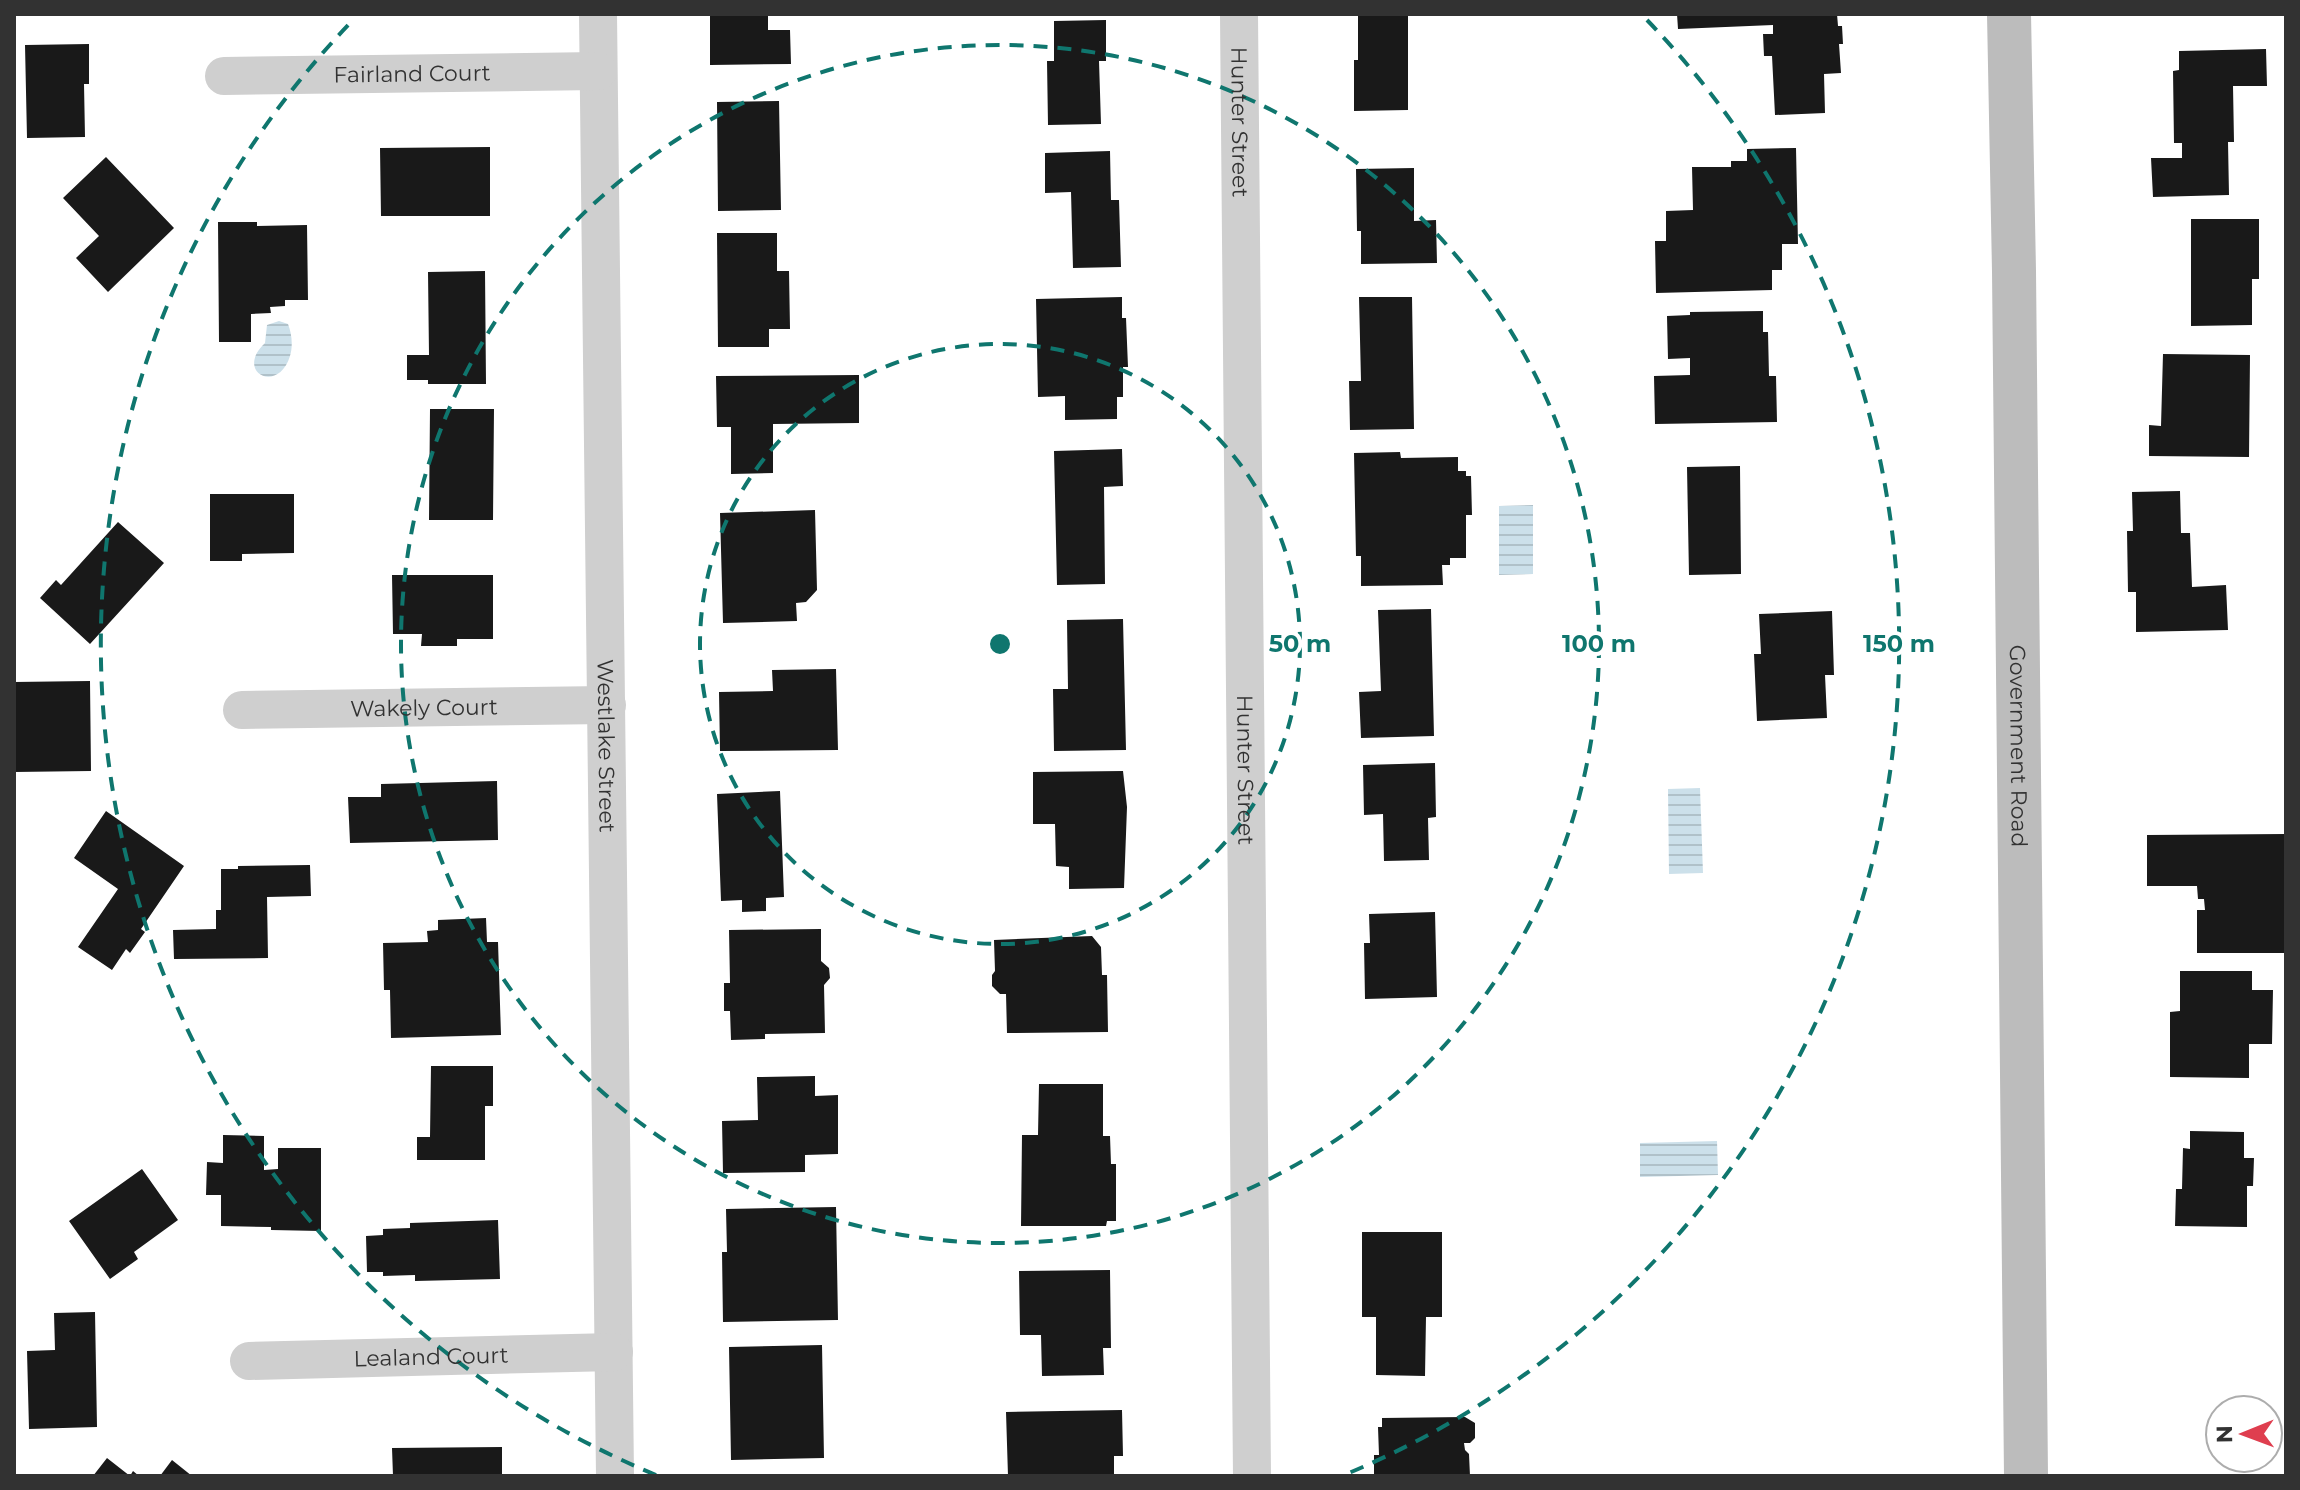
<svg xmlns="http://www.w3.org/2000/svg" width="2300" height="1490" font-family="Montserrat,sans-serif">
  <defs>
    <pattern id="water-rules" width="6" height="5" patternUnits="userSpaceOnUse" patternTransform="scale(2)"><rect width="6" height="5" fill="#cce0ea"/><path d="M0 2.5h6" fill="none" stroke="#b0c1c9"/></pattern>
  </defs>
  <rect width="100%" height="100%" fill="#fff"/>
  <path fill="url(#water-rules)" d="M279 321 288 324C292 334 293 346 290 356 278 395 234 372 265 343L267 325Z
    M1533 505V574L1499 575V506Z
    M1700 788 1703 873 1669 874 1668 789Z
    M1717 1141 1718 1175 1640 1177V1143Z"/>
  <path fill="#191919" d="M710 14H768V30H790L791 64 710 65Z
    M1358 14H1408V110L1354 111V60H1358Z
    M1677 14H1837L1838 26H1842L1843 44H1839L1841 73 1824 74 1825 113 1775 115 1772 56H1764L1763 34H1773V25L1678 29Z
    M1106 20V61H1099L1101 124 1048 125 1047 61H1054V21Z
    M89 44V84H84L85 137 27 138 25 45Z
    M2266 49 2267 86H2233L2234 142H2228L2229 195 2153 197 2151 158H2182V143H2174L2173 71 2179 70V51Z
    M779 101 781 210 718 211 717 102Z
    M490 147V216H381L380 148Z
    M1796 148 1798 244H1782V270H1772V290L1656 293 1655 241H1666V211L1693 210 1692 167H1731V161H1747V149Z
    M1110 151 1111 200H1119L1121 267 1073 268 1071 192 1045 193V153Z
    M106 157 174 228 108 292 76 258 99 236 63 198Z
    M1414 168V221L1436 220 1437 263 1361 264V231H1357L1356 169Z
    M2191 219H2259V279H2252V325L2191 326Z
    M218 222H257V226L307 225 308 300H285V306L270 307 271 313 251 314V342H219Z
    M717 233H777V271H789L790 329H769V347H718Z
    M485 271 486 384H428V380H407V355H429L428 272Z
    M1122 297V318H1126L1128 367H1123V397H1117V419L1065 420V396L1038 397 1036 299Z
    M1359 297H1412L1414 429 1350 430 1349 381H1361Z
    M1763 311V332H1768L1769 376H1776L1777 422 1655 424 1654 376 1690 375V358L1668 359 1667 316 1690 315V312Z
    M2163 354 2250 355 2249 457 2149 456V425L2161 426Z
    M859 375V423L773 424V473L731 474V427H717L716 376Z
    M430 409H494L493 520H429Z
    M1122 449 1123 486 1104 487 1105 584 1057 585 1054 451Z
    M1400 452 1401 458 1458 457V471H1466V476H1471L1472 515H1466V558H1450V565H1442L1443 585 1361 586V556H1356L1354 453Z
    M1740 466 1741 574 1689 575 1687 467Z
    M2180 491 2181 533H2190L2192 587 2226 585 2228 630 2136 632V592H2128L2127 531H2133L2132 492Z
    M210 494H294V553L242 554V561H210Z
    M815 510 817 590 806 602 796 603 797 621 723 623 720 513Z
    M118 522 164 563 90 644 40 598 56 580 61 585Z
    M392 575H493V639H457V646H421L422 634H393Z
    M1431 609 1434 736 1361 738 1359 692 1381 691 1378 610Z
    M1832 611 1834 675H1825L1827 718 1757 721 1754 654H1761L1759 614Z
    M1123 619 1126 750 1054 751 1053 689H1068L1067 620Z
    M836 669 838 750 720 751 719 692 773 691 772 670Z
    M90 681 91 771 14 772V682Z
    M1435 763 1436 817 1428 818 1429 860 1384 861 1383 814 1364 815 1363 765Z
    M1123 771 1127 807 1124 888 1069 889V867L1056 866 1055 824H1033V772Z
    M497 781 498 840 350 843 348 797H381V784Z
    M780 791 784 897 766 898V911L742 912V900L721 901 717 794Z
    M106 811 184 866 141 929 145 932 130 953 126 949 112 970 78 947 118 889 74 858Z
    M2286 834V953H2197V910H2205L2204 899H2198L2197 886H2147V835Z
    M310 865 311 896 267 897 268 958 174 959 173 930 216 929V910H221V869H238V866Z
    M1435 912 1437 997 1365 999 1364 943H1370L1369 914Z
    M486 918 487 942H498L501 1035 391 1038 390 990H384L383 943 428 942 427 931 438 930V920Z
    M821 929V961L829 968 830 978 824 985 825 1033 765 1034V1039L731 1040 730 1011H724V983H730L729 930Z
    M1092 936 1101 947 1102 975H1107L1108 1032 1007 1033 1006 994H1000L992 986V975L995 971 994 940Z
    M2180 971H2252V990H2273L2272 1044H2249V1078L2170 1077V1012L2180 1011Z
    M431 1066H493V1106H485V1160H417V1137H430Z
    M815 1076V1096L838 1095V1154L805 1155V1172L723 1173 722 1121 758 1120 757 1077Z
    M1039 1084H1103V1136H1110L1111 1164H1116V1221H1107L1106 1226H1021L1022 1135H1038Z
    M2190 1131 2244 1132V1158H2254L2253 1186H2247V1227L2175 1226 2176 1189H2182L2183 1148 2190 1149Z
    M223 1135 264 1136V1170L278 1169V1148H321V1231L271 1230V1227L221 1226V1195H206L207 1162 223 1163Z
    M142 1169 178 1220 134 1252 138 1259 110 1279 69 1221Z
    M836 1207 838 1320 723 1322 722 1252H727L726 1209Z
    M498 1220 500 1279 415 1281V1275L383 1276V1272H367L366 1236 383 1235V1229L410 1228V1223Z
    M1362 1232H1442V1317H1426L1425 1376 1376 1375V1317H1362Z
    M1110 1270 1111 1348H1103L1104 1375 1042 1376 1041 1335H1020L1019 1271Z
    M95 1312 97 1427 29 1429 27 1351 55 1350 54 1313Z
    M822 1345 824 1458 731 1460 729 1347Z
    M1122 1410 1123 1456H1114V1476H1008L1006 1412Z
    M1465 1417 1475 1423V1438L1470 1443H1464L1465 1450 1469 1454 1470 1476H1374V1455H1379L1378 1427H1382V1418Z
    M502 1447V1476H393L392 1448Z
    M107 1458 130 1476 133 1471 139 1476H93Z
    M172 1460 192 1476H160Z"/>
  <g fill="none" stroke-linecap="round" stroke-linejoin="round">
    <g stroke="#cfcfcf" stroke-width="38">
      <path id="s1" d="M598 14 615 1476"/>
      <path id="s2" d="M1239 14 1252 1476"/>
      <path id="s3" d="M224 76 598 71"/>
      <path id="s4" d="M242 710 607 705"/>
      <path id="s5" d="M249 1361 614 1352"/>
    </g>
    <path stroke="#bcbcbc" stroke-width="44" id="s6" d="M2009 14 2014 271 2026 1476"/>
  </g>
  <g fill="none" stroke="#0f766e" stroke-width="4" stroke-dasharray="14 10">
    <circle cx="1000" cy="644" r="300"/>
    <circle cx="1000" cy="644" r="599"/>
    <path d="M656 1475A899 899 0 0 1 353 20M1647 20A899 899 0 0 1 1344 1475"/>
  </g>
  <g text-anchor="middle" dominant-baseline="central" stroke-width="8" stroke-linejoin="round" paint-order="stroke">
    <g font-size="22" fill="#323232" stroke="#fff">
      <text stroke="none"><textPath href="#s3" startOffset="188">Fairland Court</textPath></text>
      <text stroke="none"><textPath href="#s2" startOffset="108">Hunter Street</textPath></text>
      <text stroke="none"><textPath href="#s4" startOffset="182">Wakely Court</textPath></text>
      <text stroke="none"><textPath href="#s1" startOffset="732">Westlake Street</textPath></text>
      <text stroke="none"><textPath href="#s6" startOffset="732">Government Road</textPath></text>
      <text stroke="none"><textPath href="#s2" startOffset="756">Hunter Street</textPath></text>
      <text stroke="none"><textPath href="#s5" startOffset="182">Lealand Court</textPath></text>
    </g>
  </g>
  <circle cx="1000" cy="644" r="12" fill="#0f766e" stroke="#fff" stroke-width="4"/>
  <g font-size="24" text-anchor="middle" font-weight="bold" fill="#0f766e" stroke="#fff" stroke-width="8" stroke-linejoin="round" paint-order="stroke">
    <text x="1300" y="652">50 m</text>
    <text x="1599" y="652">100 m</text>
    <text x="1899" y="652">150 m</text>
  </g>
  <rect width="2300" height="1490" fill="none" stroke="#323232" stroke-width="32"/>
  <g transform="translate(2244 1434) rotate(269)"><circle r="38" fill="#ffffff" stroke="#adadad" stroke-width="2"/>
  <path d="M0-6L14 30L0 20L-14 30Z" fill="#df3e4f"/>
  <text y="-12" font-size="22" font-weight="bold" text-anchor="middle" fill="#323232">N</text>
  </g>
</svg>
